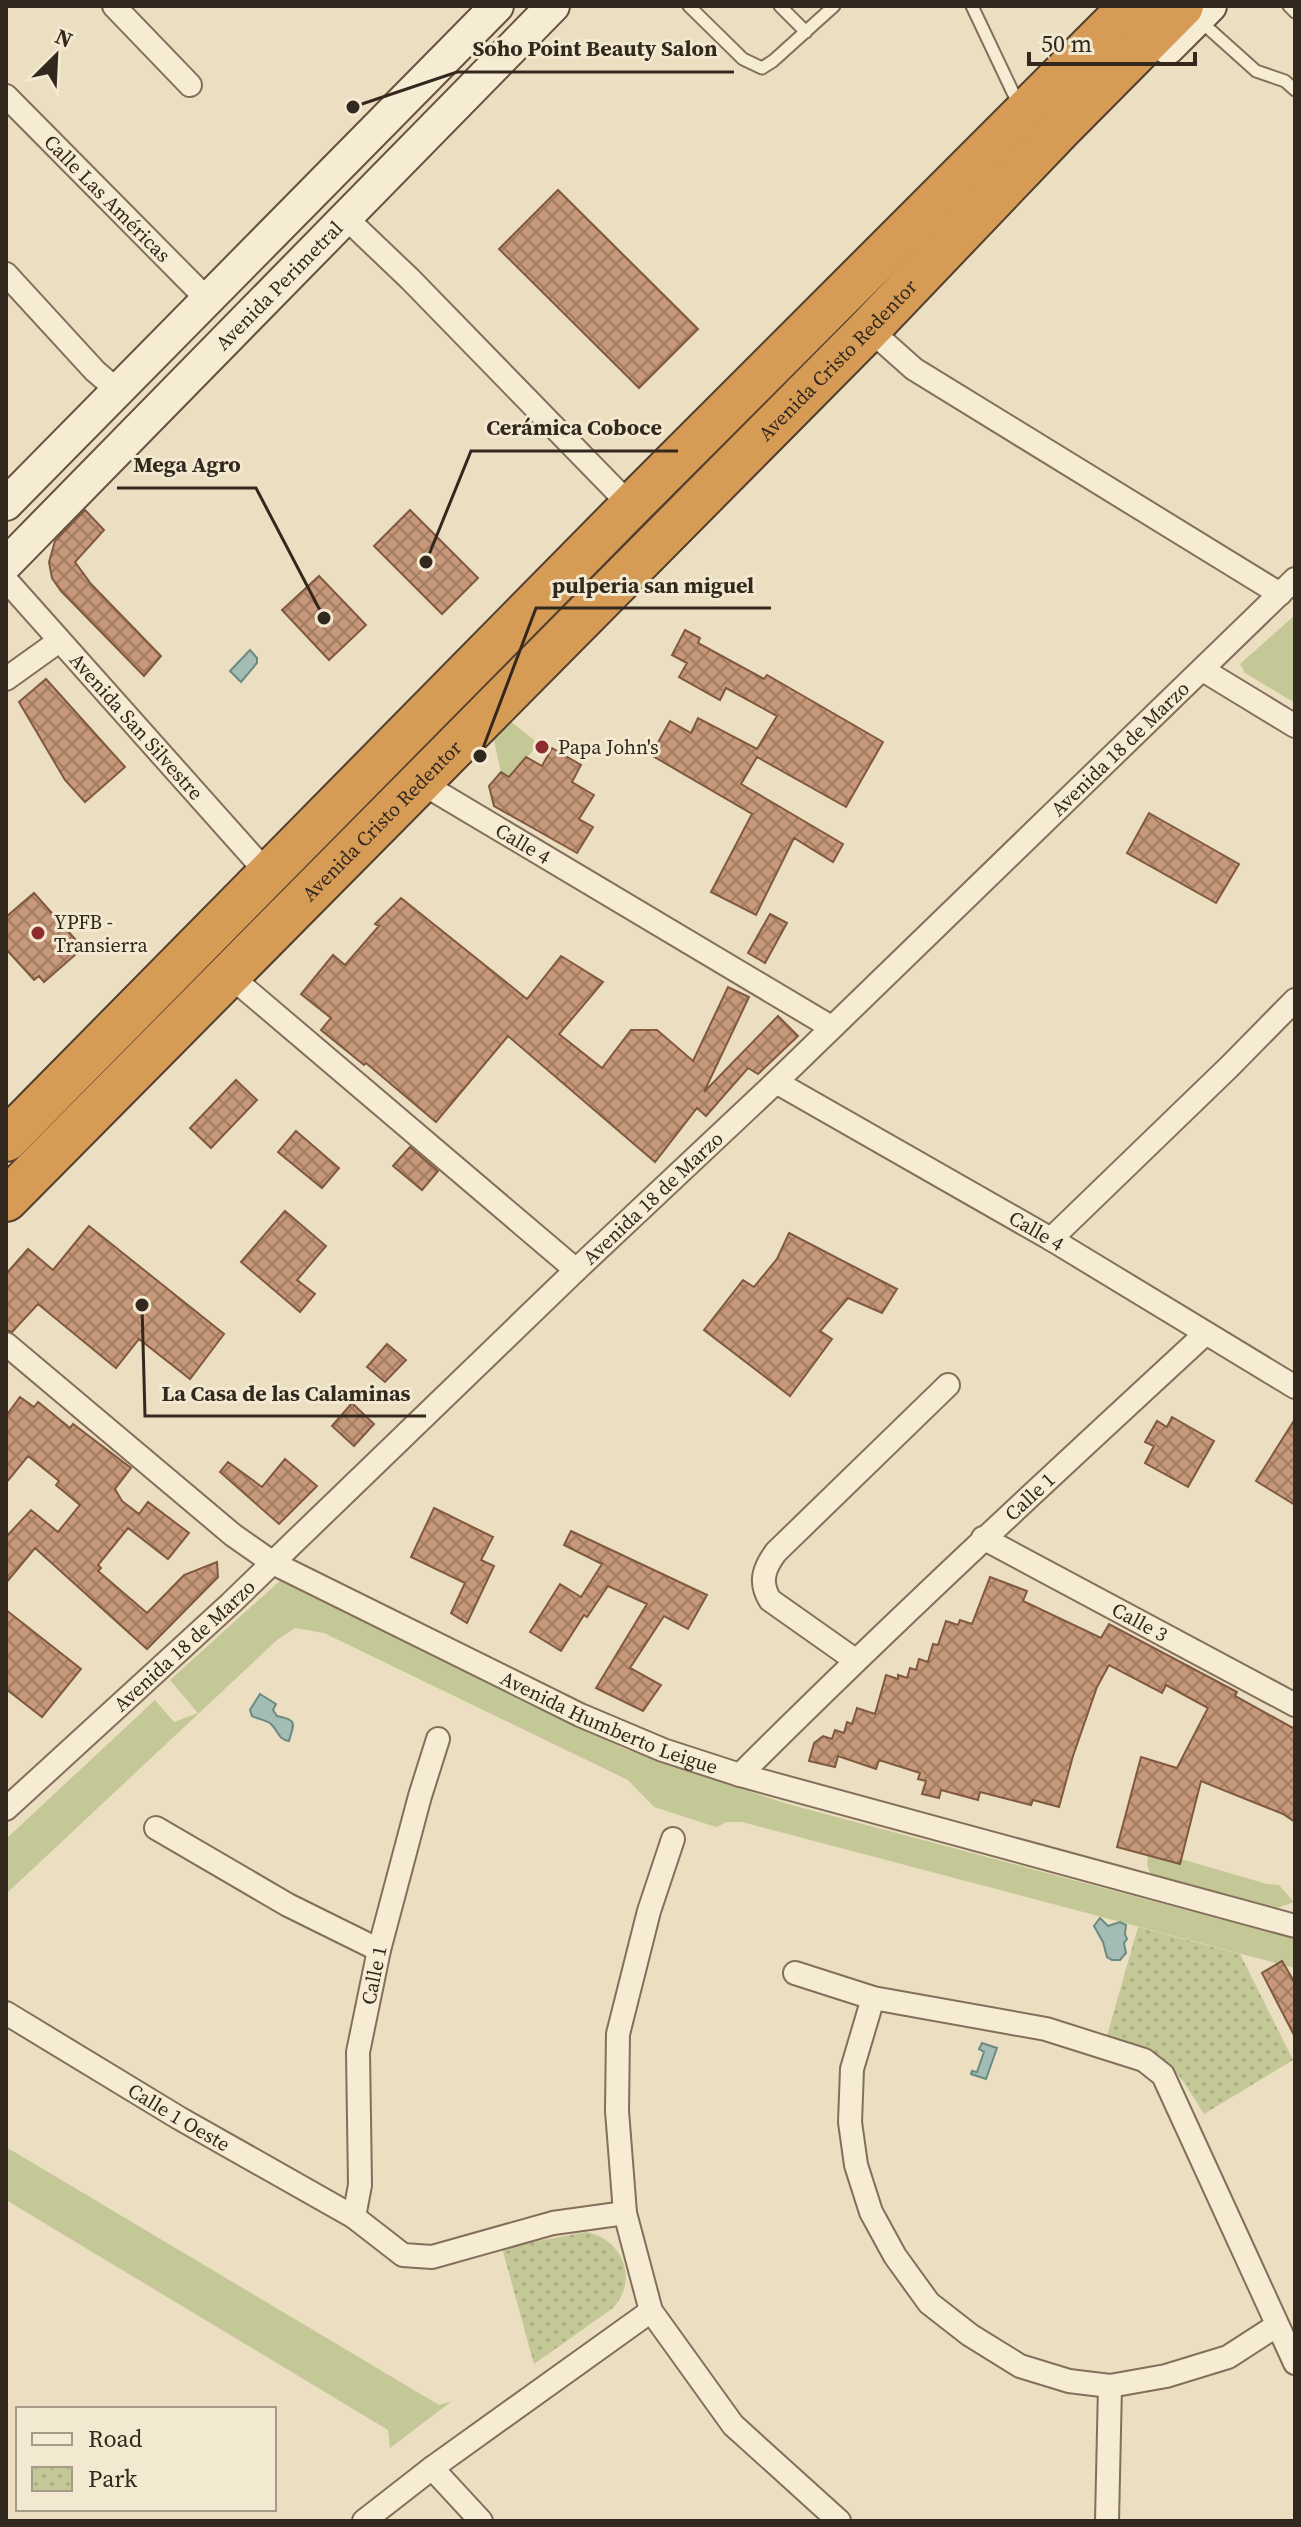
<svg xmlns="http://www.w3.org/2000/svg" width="1301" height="2527" font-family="'Source Serif 4',serif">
  <defs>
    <pattern id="park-dots" width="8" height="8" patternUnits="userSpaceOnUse" patternTransform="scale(2)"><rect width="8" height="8" fill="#c3c896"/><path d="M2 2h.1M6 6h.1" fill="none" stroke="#a8ac81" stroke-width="1.8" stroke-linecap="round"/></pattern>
    <pattern id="building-cross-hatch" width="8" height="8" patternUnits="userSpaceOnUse" patternTransform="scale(2)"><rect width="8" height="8" fill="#c79879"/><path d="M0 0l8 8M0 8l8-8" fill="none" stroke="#a27c63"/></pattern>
  </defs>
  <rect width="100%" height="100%" fill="#ebdec1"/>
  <path fill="#c3c896" d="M1295 615V703L1245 673 1240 664Z
    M509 720 539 744 509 777 501 772 493 736Z
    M283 1578 496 1687 625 1749 784 1803 1295 1939V1968L742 1822H727L716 1827 654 1807 628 1780 324 1633 295 1628 277 1640 6 1894V1839L155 1700 174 1722 198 1713 170 1680Z
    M1148 1856 1180 1864 1181 1859 1267 1884 1279 1885 1294 1902 1274 1909 1151 1875 1147 1865Z
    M6 2147 439 2405 452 2401 390 2448 388 2430 6 2200Z"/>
  <path fill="url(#park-dots)" d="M1138 1927 1240 1954 1293 2060 1204 2114C1171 2059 1167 2056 1107 2036Z
    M586 2232C623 2239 639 2280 613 2308L534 2364 502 2248Z"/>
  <path fill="#a3bdb5" stroke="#6b8a82" stroke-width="2" d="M250 650 257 658V663L241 682 230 671Z
    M260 1694 276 1704 273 1710 277 1716C298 1720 294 1723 289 1741 278 1739 279 1732 271 1724 267 1720 257 1719 252 1716L250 1710Z
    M1100 1918 1108 1926 1120 1922 1126 1925 1125 1934 1127 1939 1124 1943 1126 1953 1120 1960H1112L1107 1957 1103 1942 1094 1926Z
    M982 2043 997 2048 986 2079 971 2074 972 2071 977 2072 984 2052 979 2049Z"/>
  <path fill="url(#building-cross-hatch)" stroke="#805941" stroke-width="2" d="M558 190 698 329 639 388 499 249Z
    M85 510 104 530 75 562 91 584 161 656 144 676 61 591 52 578 49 562 55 541Z
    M410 510 478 578 442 614 374 546Z
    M319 576 366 625 329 660 282 610Z
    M685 630 700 638 698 643 764 679 767 675 883 742 846 807 757 757 741 784 843 844 833 862 794 838 756 915 711 892 752 814 651 755 670 721 691 733 698 718 757 749 777 716 726 688 720 700 679 677 687 663 672 655Z
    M46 679 125 767 85 802 65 780 19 702Z
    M552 748 581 765 572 782 594 795 579 819 593 827 577 853 494 806 489 786 501 772 509 777 526 757 542 766Z
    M1149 813 1239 864 1216 903 1127 853Z
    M34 893 83 948 44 982 39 976 34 980 6 949V917Z
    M401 898 527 999 561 956 603 982 559 1034 602 1068 631 1030H657L693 1061 728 987 749 997 704 1092 778 1016 798 1036 758 1074 748 1068 706 1116 697 1108 655 1162 508 1036 436 1122 366 1063 364 1065 321 1030 331 1018 301 994 333 955 345 965 379 926 375 924Z
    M770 914 787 923 765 963 748 953Z
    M236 1080 257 1100 211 1148 190 1128Z
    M296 1131 339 1168 322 1188 278 1152Z
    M410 1147 438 1171 422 1190 393 1166Z
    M285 1211 326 1246 297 1280 315 1294 300 1312 241 1262Z
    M89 1226 224 1334 190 1379 139 1339 116 1368 38 1304 12 1332 6 1330V1274L28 1249 53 1270Z
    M789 1233 897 1289 882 1313 848 1298 820 1331 832 1339 790 1396 704 1330 743 1280 754 1287 777 1259Z
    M387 1344 406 1360 385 1382 367 1367Z
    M20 1397 34 1407 38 1402 70 1428 73 1424 131 1468 115 1489 122 1501 139 1514 148 1502 189 1533 168 1559 128 1528 98 1565 101 1568 98 1571 147 1613 184 1575 217 1562 218 1577 147 1649 35 1548 6 1583V1537L31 1510 58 1532 80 1505 56 1485 59 1481 28 1456 6 1483V1416Z
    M352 1403 374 1424 354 1446 332 1426Z
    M1172 1417 1214 1441 1188 1487 1145 1463 1154 1446 1145 1442 1157 1421 1167 1427Z
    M1295 1419V1505L1256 1481Z
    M285 1459 317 1486 279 1524 220 1472 228 1462 262 1487Z
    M434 1508 493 1537 481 1560 494 1566 467 1623 451 1613 465 1583 411 1557Z
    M571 1531 707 1595 688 1629 664 1616 630 1668 661 1685 643 1711 596 1688 647 1604 608 1586 587 1617 584 1615 561 1651 530 1632 560 1584 581 1597 602 1564 564 1545Z
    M990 1577 1027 1591 1023 1601 1101 1638 1109 1624 1237 1692 1235 1696 1295 1729V1822L1283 1814 1201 1781 1180 1864 1117 1847 1141 1757 1177 1768 1208 1708 1166 1685 1162 1693 1109 1665 1097 1687 1073 1756 1059 1807 1033 1800 1031 1805 980 1792 978 1800 941 1790 939 1798 922 1794 926 1781 918 1779 920 1773 879 1760 876 1769 838 1756 835 1767 809 1761 814 1743 823 1736 832 1739 835 1730 844 1733 847 1722 852 1724 857 1708 875 1714 886 1675 898 1679V1675L907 1678 910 1668 916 1670 919 1659 928 1662 933 1644 938 1645 946 1621 958 1625 960 1620 972 1624Z
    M6 1610 81 1669 42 1717 6 1689Z
    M1282 1961 1295 1983V2037L1262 1973Z"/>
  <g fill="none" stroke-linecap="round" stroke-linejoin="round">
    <g stroke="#836f5a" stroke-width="15">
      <path id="lane" d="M689 6 743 59 762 68 773 61 834 6
        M780 6 806 32
        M972 6 1016 99
        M1289 6 1295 12
        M1198 19 1256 71 1285 81 1295 90"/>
    </g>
    <g stroke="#836f5a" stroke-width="26">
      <g id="street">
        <path d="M114 6 190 85"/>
        <path id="s1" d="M6 96 208 300"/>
        <path d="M346 218 410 279 631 506"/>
        <path d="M6 274 95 371 117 390"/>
        <path d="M869 329 914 369 1280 594"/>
        <path id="s2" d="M6 580 268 874"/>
        <path d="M1203 670 1295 726"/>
        <path d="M6 679 59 641"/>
        <path id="s3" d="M420 782 831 1027"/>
        <path d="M229 975 576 1270"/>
        <path id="s4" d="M776 1082 1051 1239 1295 1387"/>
        <path d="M1051 1239 1229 1067 1295 1000"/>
        <path id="s5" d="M6 1344 233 1535 273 1563 580 1715 663 1750 740 1775 1295 1926"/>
        <path id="s6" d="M983 1538 1295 1705"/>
        <path d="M855 1660 770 1600C759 1582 764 1568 776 1552L948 1385"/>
        <path id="s7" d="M740 1775C891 1624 1048 1479 1205 1334"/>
        <path id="s8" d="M6 1809 231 1603 576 1270 776 1082 1295 579"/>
        <path d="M156 1828 288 1905 379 1950"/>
        <path d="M673 1839 649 1911 618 2034 617 2111 625 2213 651 2311 733 2425 839 2521"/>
        <path d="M795 1973 873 1998 1046 2029 1144 2060 1163 2075 1295 2363"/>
        <path d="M873 1998 852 2069 850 2122 856 2165 871 2212 895 2256 929 2303 970 2335 1020 2366 1069 2381 1110 2386 1166 2376 1228 2357 1276 2326"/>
        <path id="s9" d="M6 2013 179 2118 354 2217 403 2255 432 2257 553 2223 625 2213"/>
        <path id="s10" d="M354 2217 360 2185 358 2052 379 1950 420 1796 438 1739"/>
        <path d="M432 2468 481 2521"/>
        <path d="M364 2521 432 2468 651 2311"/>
        <path d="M1107 2521 1110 2386"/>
      </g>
    </g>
    <g stroke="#65503d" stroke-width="36">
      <g id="secondary">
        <path d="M1168 48 1210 6"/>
        <path d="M6 504 497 6"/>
        <path id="s11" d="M6 564 553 6"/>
      </g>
    </g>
    <g stroke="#513e2e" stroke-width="46">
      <g id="highway">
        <path d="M6 1140 631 506 1131 6"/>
        <path id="s12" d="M6 1200 869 329 1060 129 1182 6"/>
      </g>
    </g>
    <use href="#lane" stroke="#f6ebd3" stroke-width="11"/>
    <use href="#street" stroke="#f6ebd3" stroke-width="22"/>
    <use href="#secondary" stroke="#f6ebd3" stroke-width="32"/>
    <use href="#highway" stroke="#d69c56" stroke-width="42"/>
  </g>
  <g fill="#8e2d2f" stroke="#f3e8d0" stroke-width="3">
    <circle cx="542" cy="747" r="8"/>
    <circle cx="38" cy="933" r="8"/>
  </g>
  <g text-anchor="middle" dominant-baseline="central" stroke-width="6" stroke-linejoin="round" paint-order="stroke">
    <g font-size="20" fill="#33281d" stroke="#f3e8d0">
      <text stroke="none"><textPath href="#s1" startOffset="144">Calle Las Américas</textPath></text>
      <text stroke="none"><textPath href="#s11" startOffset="390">Avenida Perimetral</textPath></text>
      <text stroke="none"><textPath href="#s12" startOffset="1182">Avenida Cristo Redentor</textPath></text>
      <text stroke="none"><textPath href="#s2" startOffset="196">Avenida San Silvestre</textPath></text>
      <text stroke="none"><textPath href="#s8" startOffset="1538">Avenida 18 de Marzo</textPath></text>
      <text stroke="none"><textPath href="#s12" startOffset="534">Avenida Cristo Redentor</textPath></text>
      <text stroke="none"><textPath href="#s3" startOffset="120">Calle 4</textPath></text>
      <text stroke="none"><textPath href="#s8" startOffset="890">Avenida 18 de Marzo</textPath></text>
      <text stroke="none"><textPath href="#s4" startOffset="300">Calle 4</textPath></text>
      <text stroke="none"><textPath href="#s7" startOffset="402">Calle 1</textPath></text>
      <text stroke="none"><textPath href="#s6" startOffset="178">Calle 3</textPath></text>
      <text stroke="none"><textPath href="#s8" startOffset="242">Avenida 18 de Marzo</textPath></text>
      <text stroke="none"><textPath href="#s5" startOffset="718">Avenida Humberto Leigue</textPath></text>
      <text stroke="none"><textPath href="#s10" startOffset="244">Calle 1</textPath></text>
      <text stroke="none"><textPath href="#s9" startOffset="202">Calle 1 Oeste</textPath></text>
    </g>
    <g font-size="20" fill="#33281d" stroke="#f3e8d0" text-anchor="start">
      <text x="558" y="747">Papa John's</text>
      <text x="54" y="922">YPFB -<tspan x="54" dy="23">Transierra</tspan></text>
    </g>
  </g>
  <path fill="none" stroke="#33281d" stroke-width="3" d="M353 107L457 72H734M426 562L471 451H678M324 618L256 488H117M480 756L536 608H771M142 1305L145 1416H426"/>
  <g fill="#33281d" stroke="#f3e8d0" stroke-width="3">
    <circle cx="353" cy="107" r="8"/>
    <circle cx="426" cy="562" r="8"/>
    <circle cx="324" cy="618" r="8"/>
    <circle cx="480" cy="756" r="8"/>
    <circle cx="142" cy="1305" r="8"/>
  </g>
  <g font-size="22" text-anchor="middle" font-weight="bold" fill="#33281d" stroke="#f3e8d0" stroke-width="6" stroke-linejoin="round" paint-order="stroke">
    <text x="595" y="56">Soho Point Beauty Salon</text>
    <text x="574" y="435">Cerámica Coboce</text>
    <text x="187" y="472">Mega Agro</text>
    <text x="653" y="593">pulperia san miguel</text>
    <text x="286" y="1401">La Casa de las Calaminas</text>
  </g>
  <rect width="1301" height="2527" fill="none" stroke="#33281d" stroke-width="16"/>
  <rect x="16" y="2407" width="260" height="104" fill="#f3e8d0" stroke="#a69b88" stroke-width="2"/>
  <rect x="32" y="2433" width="40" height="12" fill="#f6ebd3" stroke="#a69b88" stroke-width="2"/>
  <text x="88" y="2447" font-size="24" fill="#33281d">Road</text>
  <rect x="32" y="2467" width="40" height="24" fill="url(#park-dots)" stroke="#a69b88" stroke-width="2"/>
  <text x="88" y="2487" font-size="24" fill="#33281d">Park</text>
  <g transform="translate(56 56) rotate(24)" stroke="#f3e8d0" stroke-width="6" paint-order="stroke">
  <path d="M0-6L14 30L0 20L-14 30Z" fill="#33281d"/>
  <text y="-12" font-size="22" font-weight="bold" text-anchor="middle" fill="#33281d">N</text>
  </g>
  <path d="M1029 52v12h166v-12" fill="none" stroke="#33281d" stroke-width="4"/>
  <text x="1041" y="52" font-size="24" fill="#33281d" stroke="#f3e8d0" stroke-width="6" paint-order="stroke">50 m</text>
</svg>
